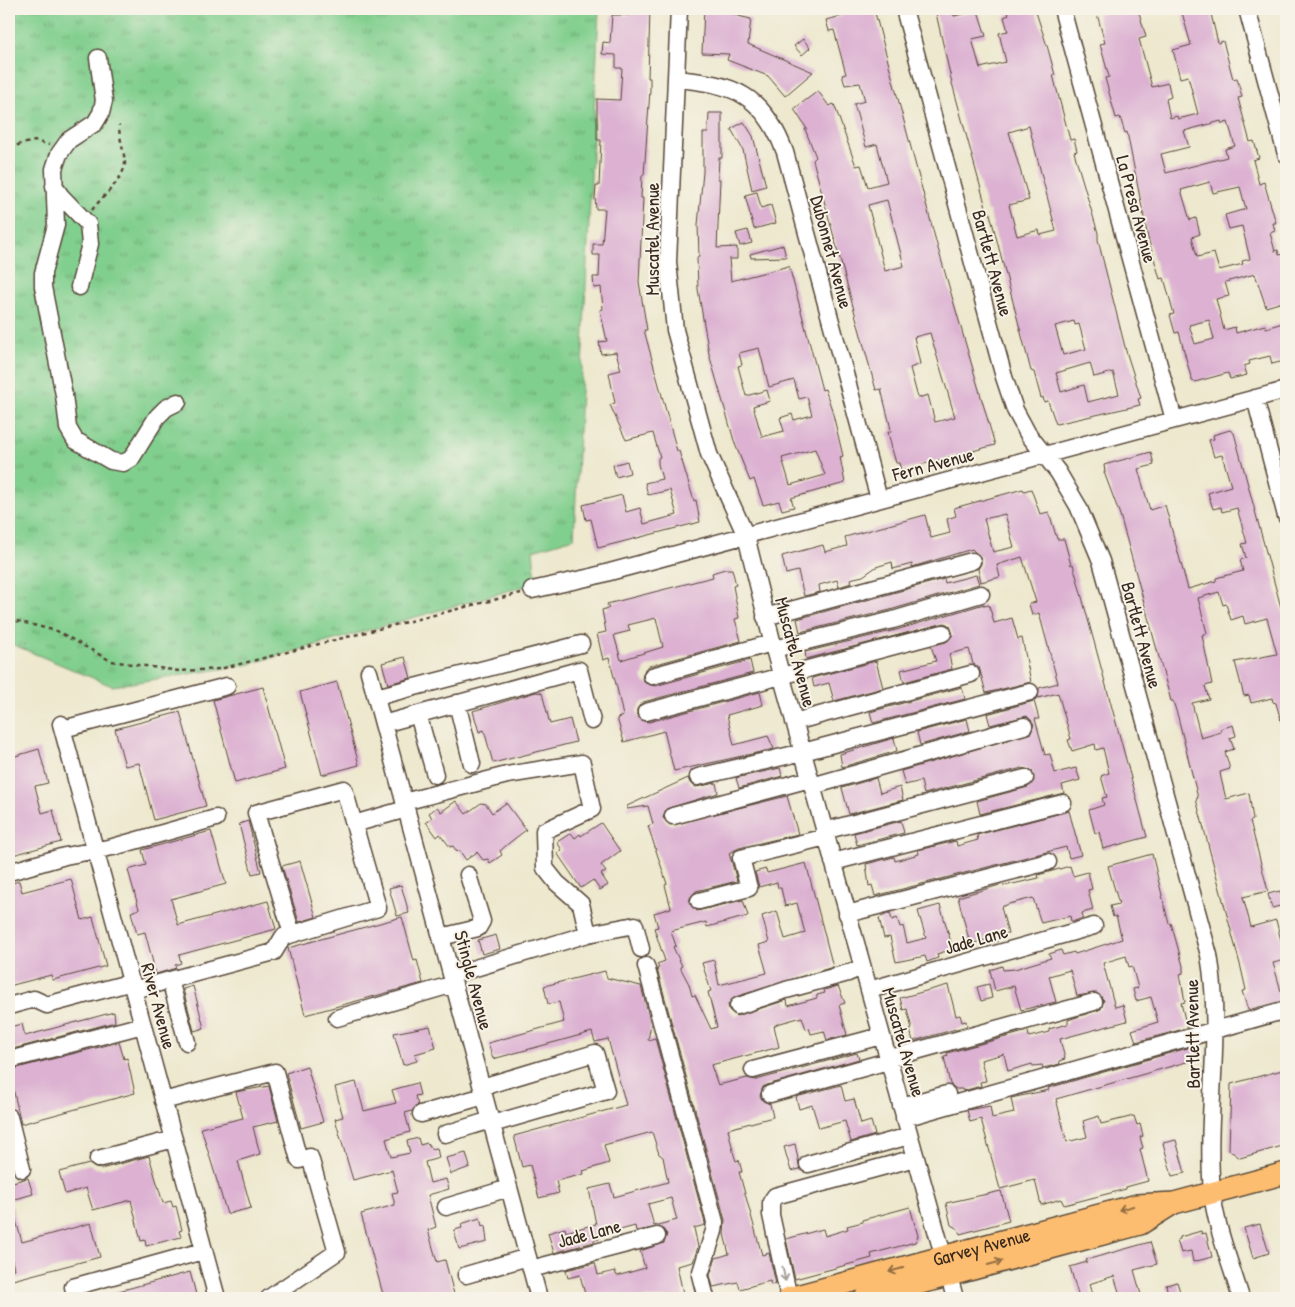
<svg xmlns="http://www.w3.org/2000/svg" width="1295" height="1307" font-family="'Patrick Hand',sans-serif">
  <defs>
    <pattern id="grass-tufts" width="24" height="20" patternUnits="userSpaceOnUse" patternTransform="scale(1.25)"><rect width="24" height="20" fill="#81cf8e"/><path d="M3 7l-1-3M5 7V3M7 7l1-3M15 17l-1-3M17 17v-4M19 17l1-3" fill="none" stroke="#6ba873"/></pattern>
  </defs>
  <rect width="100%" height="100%" fill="#f7f3e8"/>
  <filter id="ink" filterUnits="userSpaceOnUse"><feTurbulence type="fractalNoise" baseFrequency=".02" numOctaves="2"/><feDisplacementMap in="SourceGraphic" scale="10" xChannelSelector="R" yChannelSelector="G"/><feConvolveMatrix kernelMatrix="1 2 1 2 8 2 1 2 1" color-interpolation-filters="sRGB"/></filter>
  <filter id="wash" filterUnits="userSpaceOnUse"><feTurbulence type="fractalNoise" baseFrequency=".0096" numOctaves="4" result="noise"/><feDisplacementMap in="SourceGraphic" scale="20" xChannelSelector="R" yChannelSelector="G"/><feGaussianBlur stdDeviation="1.12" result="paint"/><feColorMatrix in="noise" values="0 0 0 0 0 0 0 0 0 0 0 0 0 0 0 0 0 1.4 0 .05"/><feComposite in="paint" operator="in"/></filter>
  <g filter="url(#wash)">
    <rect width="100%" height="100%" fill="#ede8ce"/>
    <path fill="url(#grass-tufts)" stroke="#5e7c56" d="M9 9H599L574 538 533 550 536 583 246 665 112 686 9 643Z"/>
    <g id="blocks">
      <path fill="#dcb1d2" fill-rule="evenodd" d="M630 9H650L648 78H650V90L644 175H642L641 198H643L639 282 647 330H644L677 451H679L694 501 696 500 700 522 598 548 591 519 586 520 583 505 622 495 626 512 640 508 644 524 677 515 670 490 648 495 645 483 662 479 658 464V458L660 457 653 433 626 440 610 405 615 403 609 373 621 370 616 352 601 354 599 342 607 341 600 310 603 309 601 287 594 288 593 277H599L600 255H593V244H602L605 209H596L595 198 596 186H599L601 140H597V99L620 100 622 68H616V55L602 54 603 42 610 43 612 15H629Z
        M704 9H734V15L751 19 748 44 813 72 785 96 768 76 727 60 729 54 702 53Z
        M840 9H874L937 245 995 445 901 470 899 463H896L892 449 888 432H891L890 425 881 389 876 390 823 197 813 160 816 157 805 129H807L794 109 818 91 829 106 834 104 856 166 861 165 868 187 887 182 877 144 866 147 854 104 865 101 860 83 845 85 842 75 846 74 834 30 829 31 826 20 842 16ZM887 200 904 266 885 271 868 205ZM930 333 955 417 935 422 928 395 918 398 910 368 920 364 914 337Z
        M935 9H952L954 16 978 11 986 36 972 39 980 68 1006 62 999 33 1008 31 1004 17 1009 15 1007 9H1035L1048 49 1055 75H1053L1070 140 1074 139 1077 151 1074 152 1098 233V240L1126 351 1141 398 1138 399 1140 405 1056 424 1048 401 1044 402 1043 397 1041 398 1034 372 1031 371 989 210 987 211 952 83ZM1029 126 1056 231 1040 235 1039 230 1017 236 1009 205 1029 200 1009 132ZM1074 321 1075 325 1079 324 1086 349 1063 355 1055 326ZM1090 363 1094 377 1113 372 1119 394 1088 402 1084 385 1061 392 1056 373Z
        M1118 9H1138L1146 37 1139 39 1152 87 1168 83 1171 97 1166 99 1170 118 1177 116 1178 119 1198 114 1188 76 1180 78 1173 50 1191 45 1181 9H1205L1207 15 1211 14 1218 43 1223 41 1233 79 1237 78 1242 97 1238 98 1250 142 1254 141 1259 158 1253 160 1259 184 1264 182 1276 223H1273L1275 231 1270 233 1275 251 1278 250 1279 255 1283 254 1286 265V301L1266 307 1255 274 1225 282 1229 296 1216 299 1224 330 1235 327 1236 333 1265 325 1266 328 1286 322V359L1284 361 1272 364 1270 356 1249 361 1250 364 1244 366 1247 375 1230 379 1228 373 1195 382 1192 381 1179 332 1175 333 1170 315 1174 314 1164 278 1160 279 1148 238 1127 132 1125 133 1120 117 1116 118 1105 78 1109 77 1100 44 1105 43 1097 14ZM1221 121 1222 124 1228 122 1235 146 1225 149 1227 157 1166 173 1161 154 1189 147 1184 131ZM1210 182 1213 193 1240 187 1246 209 1225 215 1229 229 1242 226 1250 259 1242 261 1243 264 1219 270 1214 253 1197 257 1192 237 1200 234 1196 218 1190 220 1181 190ZM1209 320 1214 339 1195 344 1189 325Z
        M803 39 810 48 802 55 794 46Z
        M709 113H722V158H719L718 179H720L717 248 737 247V259H729L731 281 789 266 822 390 825 389 832 410 843 456 840 457 845 483 791 498 794 507 782 510 779 501 763 505 754 479 750 481 735 444 709 354 698 289 697 257 699 256 698 225 703 172V133H708ZM759 348 769 387 794 380 799 399 807 397 812 415 794 420 792 414 780 418 784 431 762 437 753 406 770 401 767 390 746 396 738 366 742 365 739 353ZM815 449 825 475 790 485 782 458Z
        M744 122 753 136 766 186 752 190 743 150 731 129Z
        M757 192 761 208 771 205 776 223 754 229 745 195Z
        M748 230 752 243 740 246 736 233Z
        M783 245 786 257 751 258 750 254Z
        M1230 430 1234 433 1286 626V727L1283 728 1276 703 1273 702 1272 698 1251 703 1249 695 1244 696 1235 662 1277 654 1267 618 1245 624 1243 616 1231 620 1226 604 1223 605 1219 592 1198 598 1207 633 1202 635 1212 684 1205 686 1209 699 1192 703 1201 738 1221 732 1220 729 1233 725 1236 736 1230 738 1234 749 1225 752 1230 769 1220 772 1221 778 1226 799 1249 793 1253 820 1250 821 1268 891 1243 897 1251 927 1276 920 1283 949 1286 948V960L1273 963 1281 991H1286V1000L1248 1010 1242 991 1246 990 1241 968 1196 799 1198 798 1178 717 1173 701H1171L1120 515 1104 472H1105L1104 465 1151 452 1154 465 1138 469 1150 510 1165 505 1188 589 1216 581V578L1243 571 1240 560 1246 558 1242 544 1247 543 1237 508 1222 512 1221 507 1213 509 1208 493 1231 486 1222 455 1214 457 1209 440 1214 439 1213 435Z
        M627 461 630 473 616 477 613 465Z
        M1023 489 1024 491 1031 489 1040 514 1049 512 1057 539H1064L1071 565 1073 564 1147 837 1103 849 1099 832 1095 833 1089 810 1104 805 1102 798 1107 797 1101 776 1109 773 1103 748 1096 750 1095 744 1072 751 1068 740 1071 739 1058 693 1038 698 1039 688 1058 683 1039 613 1032 615 1029 604 1036 602 1022 557 997 565 1000 577 981 582 978 569 981 564V558L972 549 912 567V564L893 569 892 562 876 567 863 576 850 579 851 583 839 587 837 580 819 585 820 592 804 596 798 571 786 574 782 556 823 545 825 552 847 546 845 537 925 515 931 538 950 533 947 519 956 516 954 508ZM1005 514 1014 547 993 552 984 519Z
        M725 569H732L736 585 733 586 739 618 735 619 741 641 649 666 645 669 642 678 645 683 655 686 750 660 753 673 643 702 637 709V715L643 721 649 722 760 692 763 705 727 715 734 745 768 736 774 749 674 771 664 731 624 742 617 718 623 716 617 688 609 658 603 660 597 634 606 632 602 610 609 608 607 604 713 577 712 573ZM656 618 663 647 621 660 614 635 630 631 628 625Z
        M976 575 979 584 890 610 800 632 797 619 944 579 945 583Z
        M984 604V606L989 605 994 623 1012 618 1018 639 1022 638 1031 682 986 693 979 667 973 664 969 649 949 654 952 669 904 682 901 670 936 661 931 646 946 642 953 635 950 626 945 623 806 659 805 652 896 630Z
        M405 657 411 678 388 684 382 663Z
        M876 661 883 688 834 701 829 683 814 687 812 678Z
        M337 682 359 765 322 775 300 692Z
        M263 687 285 769 235 783 213 700Z
        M962 687 965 699 873 723 870 712Z
        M536 692 542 693 550 724 570 719 576 742 493 763 484 730 479 732 473 711Z
        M1034 701 1039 719H1035L1045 755 1050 754 1055 773 1076 768 1080 780 1062 785 1064 793 980 814 977 801 1028 787 1034 781 1032 771 1022 768 924 794 921 781 905 785 901 771 1031 733 1034 724 1027 716 990 725 987 714Z
        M180 712 206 806 154 820 139 763 125 766 115 729Z
        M967 719 970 731 920 745 917 732Z
        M894 738 897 751 842 767 840 754Z
        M39 749 48 783 35 786 42 813 53 810 61 842 9 856V758Z
        M780 768 782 776 739 788 736 778Z
        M688 778 690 783 696 787 716 783 718 793 666 809 663 818 670 825 787 796 798 834 739 848 729 853 737 881 696 891 690 898V904L697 911 743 900 748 916 707 927 706 922 671 931 676 946 673 947 682 966 680 967 689 984 692 996 695 995 711 1029 717 1027 708 992 711 991 702 963 714 960 719 985 767 973 759 945 769 942 762 916 777 911 785 939 805 933 797 903 785 906 781 888H778L777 882 759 887 755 872 766 869 767 873 806 863 833 967 735 997 728 1004 729 1010 736 1016 787 1000 788 1006 817 998V995L825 993 824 990 838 986 845 1003 839 1005 847 1035 827 1040 824 1031 811 1034 809 1028 806 1029 802 1017 777 1024 774 1026 779 1047 711 1065 718 1085 747 1078 756 1080 857 1053 859 1059 767 1085 763 1087 760 1096 763 1101 770 1104 773 1117 728 1129 734 1155 736 1161 739 1160 742 1172H739L762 1255 769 1253 776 1284 771 1285 770 1281 740 1289 738 1282 713 1287 710 1275 716 1258 729 1254 724 1234 725 1220 657 969 659 968 657 964 665 961 654 928 658 927 654 913 671 908 665 885 667 884 648 826 653 824 648 806 627 809V806Z
        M876 778 880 793 900 787 903 800 849 814 842 788Z
        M456 801 466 814 481 803 486 804 492 813 506 803 526 830 509 843 500 851 502 855 490 863 488 859 483 860 477 852 466 860 459 850 457 852 453 846 450 847 440 834 437 837 426 822 432 818 429 813 437 807 441 812Z
        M1069 811 1081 855 1069 858 1066 847 875 896 872 885 869 886 866 864 894 857 895 861 919 854 918 850 956 841 957 846 978 840 977 835Z
        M248 821 261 872 252 874 239 824Z
        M901 821 904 833 857 845 854 833Z
        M601 823 620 851 601 865 606 872 601 874 608 885 600 890 593 880 581 888 557 853 562 850 557 842 571 833 575 838 580 834 581 836Z
        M211 831 226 884 171 899 178 925 268 901 276 929 179 955 181 963 175 965 176 968 156 974 145 932 137 934 131 912 139 909 128 870 146 865 142 850Z
        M1152 854 1169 924 1171 923 1183 966V973L1180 974 1185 1002 1181 1003 1187 1028 1136 1042 1132 1030 1158 1022 1151 997 1136 1001 1133 989 1138 988 1132 966 1129 967 1126 956 1103 963 1115 1007 1123 1005 1127 1021 1060 1039 1065 1059 1059 1061 1060 1064 1043 1068 1042 1065 1033 1066 1032 1064 1008 1071 1004 1054 981 1060 986 1081 980 1082 981 1086 963 1091 962 1089H956L950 1084 944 1057 948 1056 947 1053 1028 1031 1029 1037 1049 1032V1029L1068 1024V1020L1101 1009 1104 1000 1097 993 1077 996 1070 970 1049 976 1056 1002 1021 1010 1014 986 995 991 990 970 1002 966 1003 970 1015 969 1051 958 1049 954 1061 950 1063 955 1074 952 1075 954 1122 939 1116 916 1113 917 1110 906 1119 904 1108 866Z
        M300 861 316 917 299 922 282 866Z
        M1070 866 1073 876 1088 872 1092 889 1088 890 1093 910 1082 913 1083 918 1075 921H1071L1070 916 1041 923 1033 898 1009 904 1001 907 1008 933 997 936 998 941 986 944 985 940 970 944 958 897 1000 885 1004 886 1039 878 1038 875Z
        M71 879 82 920 93 917 106 966 53 980 51 975 9 986V884L19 881 22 892Z
        M401 885 409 913 397 916 389 888Z
        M1280 891 1284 905 1272 908 1268 894Z
        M940 905 953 949 937 954 938 958 927 962 925 956 896 962 890 937 884 938 879 918 890 913 892 920 897 918 900 927 903 926 907 943 926 938 918 911Z
        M402 917 414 961 417 960 423 983 305 1015 288 948Z
        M496 935 500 949 482 954 478 940Z
        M605 971 607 978 641 986 651 1024 648 1040 655 1038 705 1223V1225L694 1228 698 1247 693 1262 677 1266 684 1298H586L580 1275 568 1278 566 1270 595 1263 598 1275 615 1271 617 1276 645 1268 640 1251 664 1243 667 1234 660 1227 636 1231 635 1226 598 1236 599 1239 594 1240V1242L554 1253 548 1233 565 1228 566 1232 596 1224 589 1189 610 1184 614 1197 668 1182 663 1157 659 1154 652 1132 604 1145 609 1163 583 1171 584 1174 556 1181 559 1193 539 1198 530 1165 522 1167 514 1136 626 1105 608 1039 595 1042 592 1032 493 1059 488 1043 564 1022 559 1002 548 1004 544 986ZM671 1198 677 1220 654 1226 648 1204Z
        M989 984 992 998 981 1001 977 987Z
        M948 985 956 1016 960 1015 962 1022 966 1021 967 1026 913 1041 910 1030 912 1029 907 1009 903 1010 900 998Z
        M193 986 204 1028 194 1031 183 989Z
        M114 1012 115 1022 9 1050V1027L22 1024 25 1036Z
        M430 1026 436 1048 415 1054 417 1061 403 1065 394 1033Z
        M119 1042 124 1059 127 1058 135 1093 21 1124 9 1070Z
        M1198 1045 1197 1059 1056 1099 1067 1142 1087 1137 1083 1121 1099 1116 1101 1124 1134 1116 1137 1125 1140 1124 1143 1136 1140 1137 1143 1148 1140 1149 1148 1181 1126 1187V1189L1064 1205 1061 1199 1041 1205 1035 1180 1000 1189 981 1119 970 1122 967 1110 990 1106 992 1118 1014 1113 1011 1098 1049 1090 1048 1088Z
        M307 1066 323 1122 301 1128 286 1073Z
        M1286 1069V1145L1240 1158 1229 1150 1231 1084Z
        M356 1082 364 1111 396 1103 392 1090 417 1083 420 1095 415 1096 418 1105 412 1111 405 1113 410 1132 386 1139 391 1157 410 1153 407 1141 418 1138 420 1145 427 1143 432 1149 437 1148 439 1158 425 1162 430 1183 446 1179 449 1189 428 1195 436 1227 428 1230 437 1262 445 1260 455 1298H384L361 1214 395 1205 392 1193 398 1192 392 1170 353 1180 335 1119 343 1117 335 1087Z
        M841 1085 845 1101 854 1099 861 1124 871 1121 875 1135 851 1142 845 1121 819 1128 812 1105 799 1109 796 1097Z
        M269 1086 278 1121 253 1127 260 1154 238 1161 251 1208 227 1214 201 1128 243 1118 236 1092Z
        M1176 1140 1185 1173 1172 1176 1163 1143Z
        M795 1144 800 1169 791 1171 784 1147Z
        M466 1153 470 1167 451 1174 446 1158Z
        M149 1156 163 1203 171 1201 173 1207 176 1206 182 1230 179 1231 181 1237 146 1246 145 1240 141 1241 131 1200 93 1210 86 1188 65 1194 59 1172 89 1164 95 1168 101 1169Z
        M28 1178 33 1194 9 1201V1183Z
        M1001 1191 1009 1221 960 1234 958 1229 951 1225 946 1203Z
        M9 1206H12L22 1242 91 1223 100 1257 9 1281V1271L14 1269 9 1249Z
        M910 1207 918 1236 915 1242 871 1254 872 1258 795 1279 786 1239 823 1229 825 1236 848 1229 847 1226 863 1222 862 1220Z
        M480 1218 482 1226 485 1225 487 1242 459 1249 454 1230 462 1228 461 1224Z
        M1260 1224 1269 1253 1253 1258 1244 1228Z
        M1201 1231 1202 1234 1206 1233 1212 1257 1193 1262 1191 1251 1181 1253 1177 1240 1180 1239V1237Z
        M1150 1242 1157 1264 1134 1270 1142 1298H1121L1114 1276 1089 1284 1093 1298H1079L1070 1267 1087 1262 1086 1260Z
        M190 1272 197 1298H105L104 1295Z
        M1177 1282 1182 1298H1169L1166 1285Z"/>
    </g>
  </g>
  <g filter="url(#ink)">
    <use href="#blocks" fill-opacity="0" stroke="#564638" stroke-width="1"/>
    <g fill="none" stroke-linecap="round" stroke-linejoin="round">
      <g stroke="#564638" stroke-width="19">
        <path id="minor" d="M679 9 668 262 675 330 709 454 746 536 774 649 955 1298
          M904 9 1004 377 1015 410 1028 434 1058 472 1078 506 1101 561 1209 955C1223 1034 1205 1113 1212 1191 1215 1225 1231 1265 1241 1298
          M1062 9 1174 420
          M1247 9 1286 154
          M98 58 104 101 101 113 95 123 69 140 59 154 54 169 56 225 43 273V287L64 395 68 428 75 440 111 461 123 463 131 459 157 417 166 408 178 402
          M676 79C734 84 763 94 785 152L879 499
          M54 186 61 196 88 224 90 244 79 287
          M1255 398 1286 516
          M532 590 591 577 1286 390
          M765 617 972 561
          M774 649 893 620 981 594
          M369 672 539 1298
          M652 676 772 643
          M376 697 581 644
          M457 703 472 764
          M646 712 943 633
          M418 714 435 775
          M794 722 971 674
          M61 724 217 1298
          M383 724 579 670 592 721
          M63 729 227 686
          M698 777 803 752 1030 692
          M812 786 1024 726
          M404 802 507 775 582 763 592 809 544 831 545 868 557 883 581 904 588 934 452 975
          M673 816 810 779
          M354 824 406 809
          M824 831 1025 778
          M833 862 1063 803
          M9 872 65 856 113 847 216 818
          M699 901 749 888 741 858 826 837
          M847 914 1048 862
          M588 934 635 925 641 949
          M441 937 478 928 482 921 468 875
          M646 966 715 1222 714 1231 700 1275 706 1298
          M170 980 274 952 283 937 378 908 344 789 256 813 292 934
          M134 990 170 980 187 1042
          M869 990 1094 926
          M9 1006 34 999 47 1005 132 982
          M738 1006 786 990 848 973 862 967
          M337 1018 454 984
          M887 1059 1094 1002
          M9 1060 143 1025
          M753 1070 881 1036
          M482 1087 595 1053 606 1091 492 1124
          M770 1094 888 1061
          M163 1101 275 1072 299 1160 310 1157 337 1252 269 1298
          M901 1106 947 1094
          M421 1114 484 1096
          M9 1117 22 1169
          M904 1118 1286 1010
          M445 1134 491 1120
          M98 1159 174 1139
          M808 1164 909 1136
          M446 1207 509 1188
          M531 1269 657 1236
          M466 1275 528 1257
          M77 1298 73 1287 203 1251
          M789 1298 771 1215V1202L775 1196 915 1158"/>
      </g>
      <g stroke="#564638" stroke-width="24">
        <g id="major">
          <path id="s1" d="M789 1298 1137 1205 1174 1203 1286 1173"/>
          <path d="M865 1298 1140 1224 1172 1204"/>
        </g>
      </g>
      <path stroke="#564638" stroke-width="2.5" stroke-dasharray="4 4" stroke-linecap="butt" d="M9 147 35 141 49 145
        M92 210C101 198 125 178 125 163 124 150 119 138 119 125
        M9 619 57 631 111 661 179 671 220 669 521 593"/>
      <use href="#minor" stroke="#fff" stroke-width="16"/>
      <use href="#major" stroke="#fcbd6f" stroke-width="21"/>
    </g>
    <defs><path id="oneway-shaft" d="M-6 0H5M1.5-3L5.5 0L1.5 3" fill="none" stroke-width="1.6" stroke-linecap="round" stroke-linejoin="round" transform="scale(1.25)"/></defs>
    <g stroke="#926c42">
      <use href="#oneway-shaft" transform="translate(1126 1208) rotate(165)"/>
      <use href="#oneway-shaft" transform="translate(995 1263) rotate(-15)"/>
      <use href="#oneway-shaft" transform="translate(896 1270) rotate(165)"/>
    </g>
    <use stroke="#a79f9a" href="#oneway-shaft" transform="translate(784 1274) rotate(78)"/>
  </g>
  <g text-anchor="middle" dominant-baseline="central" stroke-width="4" stroke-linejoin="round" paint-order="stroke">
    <g font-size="19" fill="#3b2a1e" stroke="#f7f3e8">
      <text transform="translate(1137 209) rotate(75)">La Presa Avenue</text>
      <text transform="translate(652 239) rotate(-90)">Muscatel Avenue</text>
      <text transform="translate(832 252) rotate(75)">Dubonnet Avenue</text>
      <text transform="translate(993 263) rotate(75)">Bartlett Avenue</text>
      <text transform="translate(933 464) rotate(-15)">Fern Avenue</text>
      <text transform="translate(1142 635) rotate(75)">Bartlett Avenue</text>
      <text transform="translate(796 652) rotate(75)">Muscatel Avenue</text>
      <text transform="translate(976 939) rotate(-16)">Jade Lane</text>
      <text transform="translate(474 980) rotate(75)">Stingle Avenue</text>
      <text transform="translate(159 1006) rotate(75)">River Avenue</text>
      <text transform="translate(1192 1034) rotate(-91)">Bartlett Avenue</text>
      <text transform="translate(904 1042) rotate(74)">Muscatel Avenue</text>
      <text transform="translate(589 1233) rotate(-15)">Jade Lane</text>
      <text stroke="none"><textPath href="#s1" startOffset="199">Garvey Avenue</textPath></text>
    </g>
  </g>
  <rect width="1295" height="1307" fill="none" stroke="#f7f3e8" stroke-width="30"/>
</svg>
